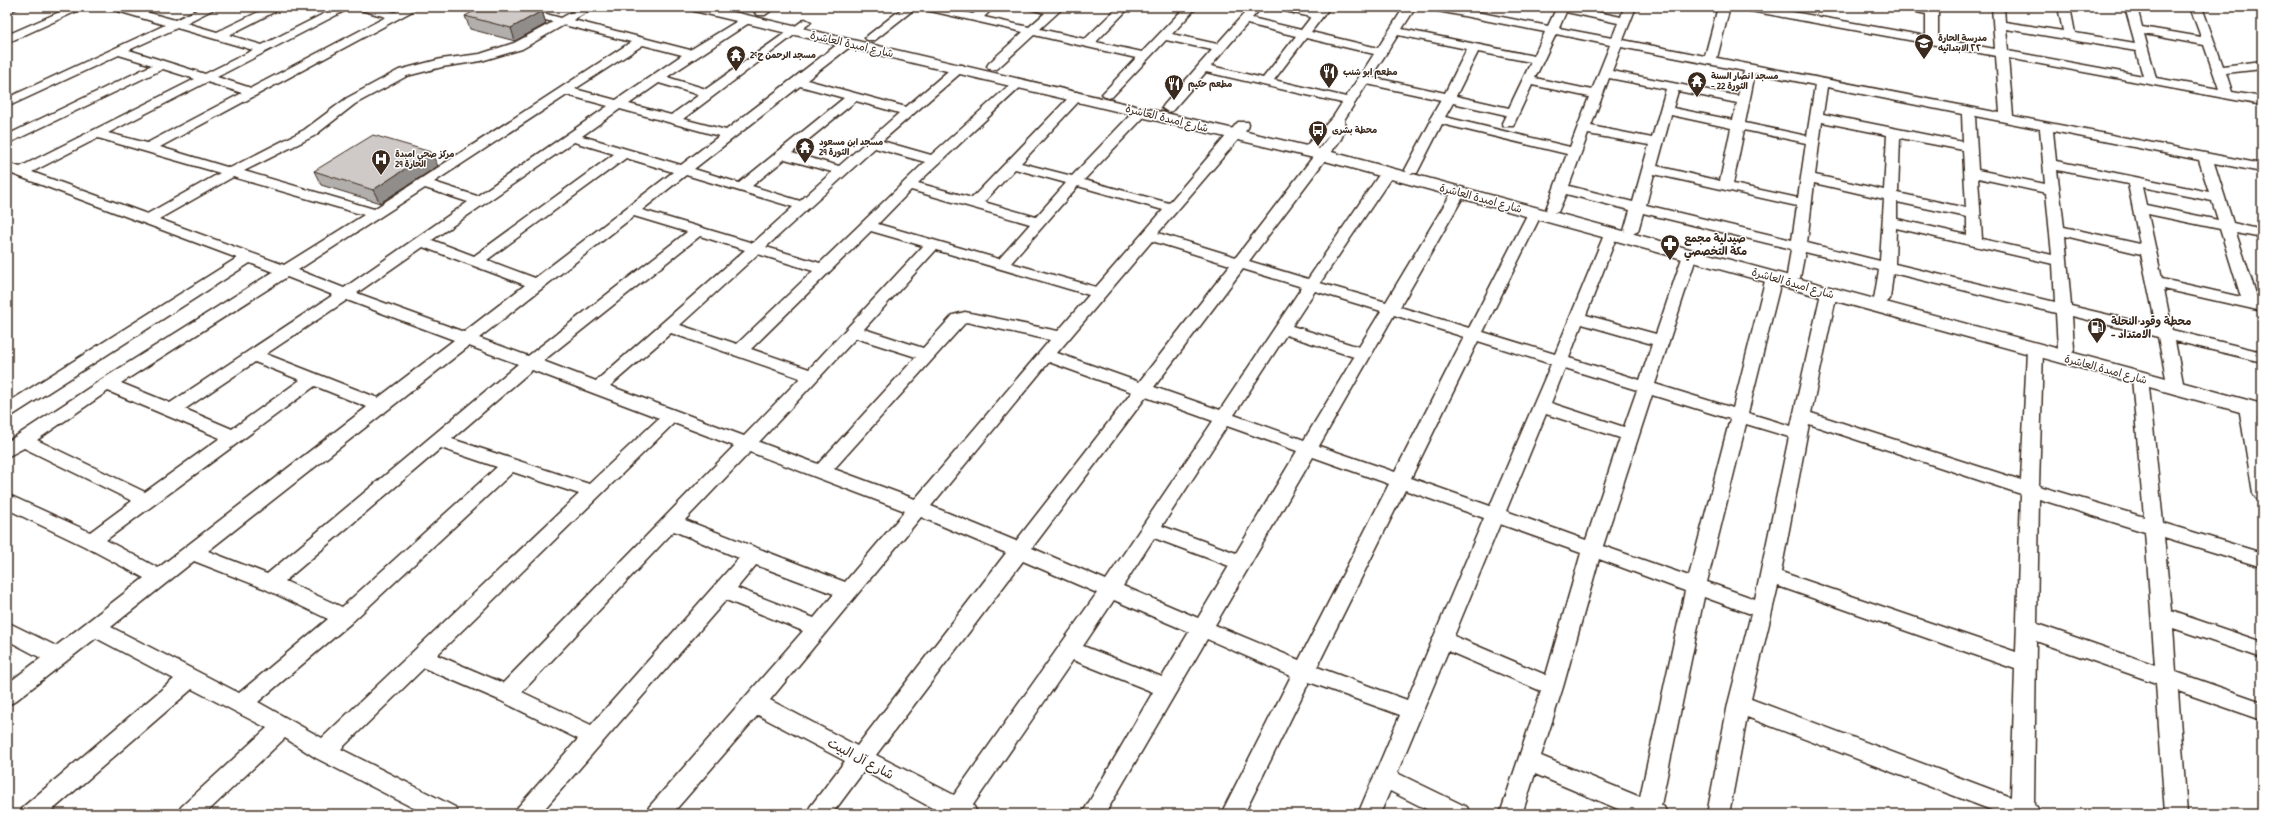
<svg xmlns="http://www.w3.org/2000/svg" width="2269" height="821" font-family="'Patrick Hand','Playpen Sans Arabic',sans-serif">
  <rect width="100%" height="100%" fill="#fff"/>
  <filter id="ink" filterUnits="userSpaceOnUse"><feTurbulence type="fractalNoise" baseFrequency=".025" numOctaves="2"/><feDisplacementMap in="SourceGraphic" scale="8" xChannelSelector="R" yChannelSelector="G"/><feConvolveMatrix kernelMatrix="1 2 1 2 8 2 1 2 1" color-interpolation-filters="sRGB"/></filter>
  <g filter="url(#ink)">
    <g fill="none" stroke-linecap="round" stroke-linejoin="round">
      <g stroke="#3b2a1e" stroke-width="3">
        <path id="minor" d="M7 7H20L7 13Z
          M71 7H86L7 43V35Z
          M109 7H128L175 20 203 7H218L186 23 217 32 269 7H284L229 35 262 45 337 7H352L217 77 251 88 386 17 357 9 355 7H374L395 12 405 7H420L160 147 230 168 304 130 347 98 399 70 441 59 480 54 514 43 553 22 502 9 500 7H520L561 18 581 7H595L573 20 690 50 744 17H752L754 19 752 21 667 77 706 89 805 19 811 22 809 24 683 119 726 130 843 40 847 39 853 43 851 46 807 80 906 107 955 65H963L965 68 963 71 882 141 931 155 1015 80 1019 79 1025 83 918 183 972 198 1073 93 1077 92 1083 96 1081 99 1021 163 1072 176 1136 109H1146L1147 112 1146 115 1084 180 1169 203 1238 122H1248L1249 125 1248 128 1158 233 1236 257 1326 140 1330 134 1313 154H1303L1301 151 1333 117 1342 103 1206 72 1172 111 1168 112 1162 108 1164 105 1212 50 1166 40 1112 97 1108 98 1102 94 1136 58 1034 35 997 69H989L987 66 989 63 1023 32 926 10 920 7H941L973 14 981 7H994L984 17 1029 27 1045 13 1030 9 1028 7H1064L1040 29 1085 39 1118 7H1130L1096 42 1142 52 1185 7H1197L1172 34 1217 44 1250 7H1262L1252 18 1301 30 1311 17 1276 9 1274 7H1296L1315 11 1318 7H1330L1311 32 1378 48 1404 7H1416L1402 29 1534 56 1545 32 1433 10 1427 7H1451L1548 26 1557 7H1574L1621 17 1624 7H1636L1623 40 1705 56 1718 7H1730L1717 58 2000 113 1996 56 1745 10 1739 7H1764L1926 36V14L1903 9 1901 7H1938V39L1995 49 1992 7H2004L2005 22 2063 31 2058 7H2070L2075 33 2135 43 2125 7H2137L2142 27 2201 37 2190 7H2202L2223 66 2262 61V69L2226 73 2232 92 2262 97V105L2008 58 2013 116 2262 164V172L2214 163 2233 223 2262 230V238L2236 233 2258 300 2262 301V311L2164 289 2172 330 2262 352V362L2175 341 2184 388 2182 392 2176 394 2170 392 2168 388 2158 337 2072 316 2074 349 2072 353H2060L2058 349 2056 313 1893 273 1890 299 1887 302H1877L1874 299 1879 270 1805 252 1800 278H1790L1787 275 1791 249 1643 213 1638 231 1631 235 1624 231 1630 210 1566 194 1558 212H1548L1546 209 1567 154 1442 124 1417 173H1407L1405 170 1431 121 1430 119 1441 100 1367 84 1344 120 1345 130 1341 139 1249 261 1308 279 1383 169H1393L1395 172 1320 283 1386 302 1452 192 1454 189H1464L1466 192 1400 307 1469 328 1528 213 1535 209 1540 210 1542 213 1483 332 1555 354 1606 230H1616L1618 233 1586 315 1656 334 1683 255 1690 251 1695 252 1697 255 1655 384 1733 408 1766 277 1769 274H1779L1782 277 1748 413 1791 426 1821 293 1824 290H1834L1837 293 1811 413 2021 480 2027 350 2029 346H2041L2043 350 2039 486 2144 517 2132 378 2134 374 2140 372 2146 374 2148 378 2163 523 2262 553V567L2164 537 2171 611 2262 642V658L2173 628 2176 672 2262 702V720L2178 691 2187 814H2165L2156 683 2036 641 2034 805 2037 807 2040 814H2002L1747 717 1729 814H1707L1728 704 1751 614 1704 597 1661 805 1664 807 1667 814H1630L1535 774 1522 814H1500L1541 691 1448 651 1397 773 1467 807 1470 814H1436L1390 791 1380 814H1358L1400 715 1309 682 1244 814H1221L1291 676 1207 639 1105 814H1082L1153 692 1073 660 973 805 978 814H943L864 771 832 814H807L810 807 845 761 758 715 672 814H646L649 807 803 631 726 600 540 814H515L518 807 578 739 499 700 424 668 341 749 455 807 458 814H425L316 758 285 738 205 814H178L181 807 267 728 192 689 48 814H20L23 807 174 679 96 638 14 702 7 705V684L41 658 7 640V622L56 646 144 578 84 546 7 509V494L90 532 132 501 24 448 7 457V442L101 380 273 272 250 263 13 415 7 417V403L237 258 7 172V163L20 167 195 79 163 69 7 144V135L152 65 119 55 7 107V98L165 25 111 9ZM1566 12 1618 23 1612 38 1559 28ZM1247 24 1296 36 1263 78 1211 66ZM564 25 631 42 374 209 244 171 314 136 355 104 407 76 442 67 481 61 522 49ZM177 28 253 50 205 74 129 50ZM2006 29 2136 51 2143 76 2008 51ZM1556 34 1610 45 1592 90 1535 78ZM2144 34 2204 45 2219 89 2156 78ZM1398 35 1467 49 1445 93 1371 77ZM1306 38 1374 54 1346 97 1274 80ZM643 45 682 55 616 100 575 89ZM1621 47 1744 71 1738 96 1612 71ZM1478 52 1531 62 1509 108 1456 96ZM1755 73 1815 85 1807 136 1745 123ZM1609 78 1666 89 1652 138 1591 126ZM207 82 242 93 147 143 108 133ZM659 83 699 95 671 115 629 104ZM1532 85 1589 97 1570 147 1445 117 1453 103 1506 115 1502 123 1503 126H1513ZM800 86 844 98 739 183 694 169ZM1827 87 1962 114 1963 142 1823 114ZM1678 91 1737 103 1733 120 1673 108ZM567 95 608 106 477 196 434 182ZM856 101 899 113 839 166 792 153ZM620 109 719 136 681 165 582 136ZM1671 115 1731 128 1720 181 1657 166ZM1975 116 2040 129 2045 184 1978 170ZM1822 122 1887 135 1884 190 1815 175ZM1744 130 1806 143 1798 198 1733 184ZM2053 131 2199 160 2209 192 2056 161ZM1588 134 1649 145 1633 202 1569 186ZM98 138 220 173 147 214 32 172ZM1900 138 1963 150 1966 208 1898 193ZM574 142 614 154 474 256 432 240ZM875 148 925 162 820 263 766 247ZM626 158 673 172 535 278 487 260ZM785 159 832 172 800 201 752 186ZM1015 169 1066 183 1036 217 984 202ZM2057 170 2128 184 2140 244 2064 227ZM1654 174 1797 206 1792 240 1646 205ZM686 175 793 207 753 243 642 210ZM233 177 364 215 284 265 159 219ZM1978 178 2046 193 2052 255 1982 239ZM1814 183 1884 199 1880 261 1807 243ZM1078 186 1163 210 1096 287 1011 263ZM2142 187 2212 201 2218 220 2146 205ZM425 188 468 202 344 288 298 270ZM911 190 1030 224 999 259 878 224ZM1897 202 1967 217V235L1897 219ZM2148 214 2220 229 2241 297 2162 279ZM634 216 687 232 528 356 479 338ZM1896 228 2053 264 2055 302 1895 264ZM871 231 923 246 809 369 751 349ZM700 236 745 250 596 381 543 361ZM2065 236 2141 254 2156 326 2071 306ZM1152 241 1230 265 1139 382 1057 353ZM423 247 525 285 464 332 357 293ZM936 250 1089 295 1058 331 965 312 953 315 923 348 864 329ZM758 254 813 271 737 344 680 325ZM1243 269 1302 287 1220 410 1154 387ZM287 277 333 295 170 403 121 383ZM1315 291 1381 311 1359 347 1292 326ZM347 300 454 340 378 398 266 354ZM1394 315 1464 337 1395 472 1319 446ZM966 322 1050 340 915 499 834 469ZM1582 324 1652 344 1640 380 1569 358ZM671 333 800 378 744 436 610 386ZM1286 335 1354 357 1304 440 1234 415ZM856 338 916 357 818 464 759 442ZM1478 341 1551 364 1490 506 1411 478ZM469 346 518 364 267 574 208 551ZM255 362 300 380 232 429 185 409ZM1049 362 1132 392 1016 541 931 506ZM1565 368 1637 390 1624 427 1551 403ZM532 370 659 418 589 484 452 439ZM315 386 367 407 158 568 106 540ZM108 391 220 438 145 492 37 440ZM1652 395 1730 419 1689 576 1603 546ZM1146 397 1213 421 1106 580 1032 548ZM1546 414 1620 438 1586 540 1506 511ZM674 423 734 446 503 683 437 655ZM1746 424 1789 437 1755 599 1707 582ZM1809 424 2021 494 2016 652 1781 572ZM1227 426 1297 451 1236 553 1162 526ZM441 448 497 467 342 607 285 581ZM750 452 905 511 845 582 685 520ZM1313 457 1389 484 1299 660 1215 625ZM513 472 579 494 322 738 258 702 351 623ZM1405 490 1484 518 1407 700 1317 667ZM2039 499 2145 532 2155 665 2037 624ZM921 517 1006 553 857 746 770 700ZM1500 524 1581 553 1546 675 1454 636ZM674 531 739 558 591 725 522 692ZM1154 538 1229 566 1198 618 1123 586ZM1599 559 1685 591 1640 797 1541 756 1563 687ZM194 561 263 588 328 619 239 693 111 627ZM1023 561 1097 593 954 795 876 755ZM756 565 834 594 814 618 737 588ZM1778 586 2015 669 2011 797 1751 699ZM1114 600 1189 632 1162 677 1083 646Z
          M762 7H776L765 15H757L755 13Z
          M904 7H917L875 40H867L865 38 867 36Z
          M2246 7H2262V12L2248 9Z
          M2247 401 2253 403 2255 407 2262 443V500L2256 498 2253 493 2239 407 2241 403Z"/>
      </g>
      <g stroke="#3b2a1e" stroke-width="3">
        <path id="major" d="M687 7H712L1328 151 2262 404V418L1318 159 694 11Z"/>
      </g>
      <use href="#minor" fill="#fff" fill-rule="evenodd"/>
      <use href="#major" fill="#fff" fill-rule="evenodd"/>
    </g>
    <path fill="#b2aeab" stroke="#3b2a1e" d="M542 11 546 24 515 41 470 29 465 16Z
      M438 166 380 203 321 185 314 171Z"/>
    <path fill="#918d8b" stroke="#3b2a1e" d="M542 11 546 24 515 41 511 28Z
      M431 152 438 166 380 203 373 190Z"/>
    <path fill="#cfcac7" stroke="#3b2a1e" d="M481 7H524L542 11 511 28 465 16Z
      M373 135 431 152 373 190 314 171Z"/>
  </g>
  <defs>
    <g id="school-pin" transform="scale(1)"><path d="M0 17L-7.5 6A9.5 9.5 0 1 1 7.5 6Z" fill="#3b2a1e" stroke="#fff"/><path d="M0-5L7-2L0 1L-7-2ZM-4 1L0 2.5L4 1V4Q0 6-4 4Z" fill="#fff"/></g>
    <g id="temple-pin" transform="scale(1)"><path d="M0 17L-7.5 6A9.5 9.5 0 1 1 7.5 6Z" fill="#3b2a1e" stroke="#fff"/><path d="M0-6L5-2H3V0L6.5 2.5H4V6H1.5V3h-3V6H-4V2.5H-6.5L-3 0V-2H-5Z" fill="#fff"/></g>
    <g id="restaurant-pin" transform="scale(1)"><path d="M0 17L-7.5 6A9.5 9.5 0 1 1 7.5 6Z" fill="#3b2a1e" stroke="#fff"/><path d="M-5-6h1v4h1v-4h1v4h1v-4h1v5L-1.5 .5V6h-2V.5L-5-1ZM5-6V6H3V1.5H1.5Q1.5-4 5-6Z" fill="#fff"/></g>
    <g id="bus-pin" transform="scale(1)"><path d="M0 17L-7.5 6A9.5 9.5 0 1 1 7.5 6Z" fill="#3b2a1e" stroke="#fff"/><path d="M-5-6H5V4H4V6H2V4H-2V6H-4V4H-5ZM-3.5-4V0h7V-4ZM-3.5 1.2v1.5H-2V1.2ZM2 1.2v1.5H3.5V1.2Z" fill="#fff"/></g>
    <g id="hospital-pin" transform="scale(1)"><path d="M0 17L-7.5 6A9.5 9.5 0 1 1 7.5 6Z" fill="#3b2a1e" stroke="#fff"/><path d="M-5-5h3v3.5h4V-5h3V5h-3V1.5h-4V5h-3Z" fill="#fff"/></g>
    <g id="pharmacy-pin" transform="scale(1)"><path d="M0 17L-7.5 6A9.5 9.5 0 1 1 7.5 6Z" fill="#3b2a1e" stroke="#fff"/><path d="M-2-6h4v4h4v4h-4v4h-4v-4h-4v-4h4Z" fill="#fff"/></g>
    <g id="fuel-pin" transform="scale(1)"><path d="M0 17L-7.5 6A9.5 9.5 0 1 1 7.5 6Z" fill="#3b2a1e" stroke="#fff"/><path d="M-5.5-6h7V0h2V4h1.3V-2.5L3-4.5l.8-.8L6-3V5H2.5V1h-1V6h-7ZM-4.2-4.7v3.2H.2V-4.7Z" fill="#fff"/></g>
  </defs>
  <g fill-rule="evenodd">
    <use href="#school-pin" x="1924" y="43"/>
    <use href="#temple-pin" x="736" y="55"/>
    <use href="#restaurant-pin" x="1329" y="72"/>
    <use href="#temple-pin" x="1697" y="81"/>
    <use href="#restaurant-pin" x="1174" y="84"/>
    <use href="#bus-pin" x="1318" y="130"/>
    <use href="#temple-pin" x="805" y="147"/>
    <use href="#hospital-pin" x="381" y="159"/>
    <use href="#pharmacy-pin" x="1670" y="244"/>
    <use href="#fuel-pin" x="2097" y="327"/>
  </g>
  <g text-anchor="middle" dominant-baseline="central" stroke-width="3" stroke-linejoin="round" paint-order="stroke">
    <g font-size="9" font-weight="bold" fill="#3b2a1e" stroke="#fff" text-anchor="start">
      <text x="1938" y="38">مدرسة الحارة<tspan x="1938" dy="10">٢٢ الابتدائيه</tspan></text>
      <text x="750" y="55">مسجد الرحمن ح29</text>
      <text x="1343" y="72">مطعم ابو شنب</text>
      <text x="1711" y="76">مسجد انصار السنة<tspan x="1711" dy="10">- الثورة 22</tspan></text>
      <text x="1188" y="84">مطعم حكيم</text>
      <text x="1332" y="130">محطة بشرى</text>
      <text x="819" y="142">مسجد ابن مسعود<tspan x="819" dy="10">الثورة 29</tspan></text>
      <text x="395" y="154">مركز صحي امبدة<tspan x="395" dy="10">الحارة 29</tspan></text>
    </g>
    <g font-size="11" fill="#3b2a1e" stroke="#fff">
      <text transform="translate(852 44) rotate(13)">شارع امبدة العاشرة</text>
      <text transform="translate(1167 118) rotate(14)">شارع امبدة العاشرة</text>
      <text transform="translate(1481 198) rotate(15)">شارع امبدة العاشرة</text>
      <text transform="translate(1793 283) rotate(16)">شارع امبدة العاشرة</text>
      <text transform="translate(2106 369) rotate(15)">شارع امبدة العاشرة</text>
    </g>
    <g font-size="11" font-weight="bold" fill="#3b2a1e" stroke="#fff" text-anchor="start">
      <text x="1684" y="238">صيدلية مجمع<tspan x="1684" dy="13">مكة التخصصي</tspan></text>
      <text x="2111" y="321">محطة وقود النحلة<tspan x="2111" dy="13">- الامتداد</tspan></text>
    </g>
    <g font-size="13" fill="#3b2a1e" stroke="#fff">
      <text transform="translate(861 758) rotate(28)">شارع آل البيت</text>
    </g>
  </g>
  <rect width="2269" height="821" fill="none" stroke="#fff" stroke-width="24"/>
  <rect x="12" y="12" width="2245" height="797" fill="none" stroke="#3b2a1e" stroke-width="1.5" filter="url(#ink)"/>
</svg>
